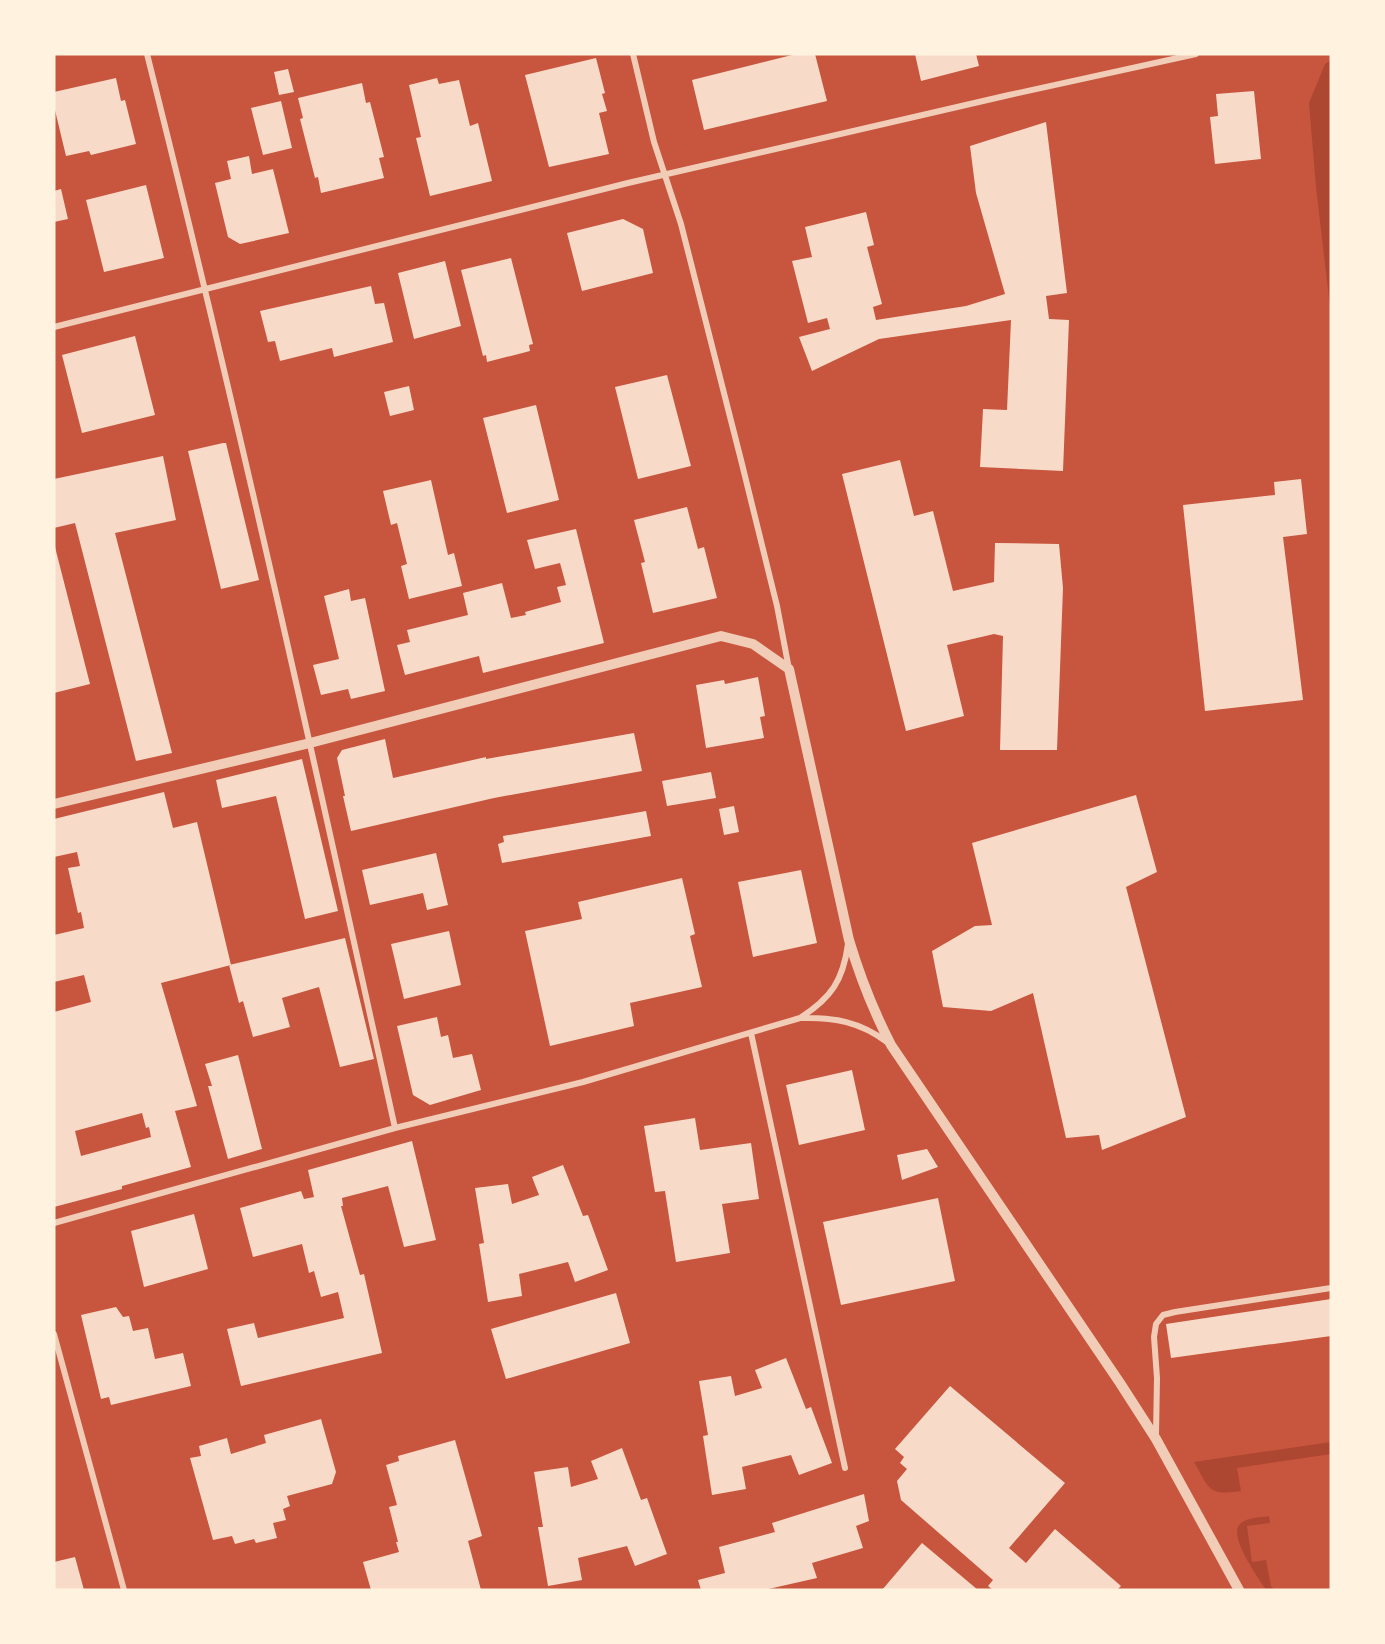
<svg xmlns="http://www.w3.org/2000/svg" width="1385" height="1644" font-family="Signika,sans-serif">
  <rect width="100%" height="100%" fill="#c8553d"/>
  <path fill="#ae4732" d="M1331 60V315L1316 187 1309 103 1325 64Z
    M1331 1442V1454L1237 1468 1241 1491C1207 1496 1210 1489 1194 1462Z
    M1269 1516 1270 1523 1247 1526 1252 1562 1266 1560 1271 1586 1274 1590H1266C1258 1577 1226 1534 1241 1523 1248 1517 1260 1518 1269 1516Z"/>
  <path fill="#f7dbc8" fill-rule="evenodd" d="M796 54H815L827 101 704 130 692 80Z
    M915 54H976L979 66 921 81Z
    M596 58 605 93 602 94 607 111 599 113 609 154 549 167 525 75Z
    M288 69 294 92 279 95 274 72Z
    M116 78 121 101 125 100 136 144 91 155 89 151 66 156 54 106V92Z
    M437 78 439 84 459 80 470 126 478 123 492 181 430 196 416 138 421 137 409 85Z
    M362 83 366 103 370 102 384 157 379 158 384 178 321 193 318 177 315 178 300 119 303 118 298 98Z
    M1254 91 1261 159 1215 164 1210 117 1218 116 1216 94Z
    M281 101 292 148 263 155 251 108Z
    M1046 122 1067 293 1046 296 1049 319 1069 320 1063 471 980 467 983 409 1007 410 1011 320 879 339 812 371 799 337 830 329 827 318 808 323 792 261 812 257 805 227 866 212 874 245 867 247 882 304 873 307 876 320 966 306 1005 294 976 193 970 146Z
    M249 156 252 174 273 169 289 233 240 244 228 237 215 183 231 179 227 161Z
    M146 185 164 258 104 272 86 200Z
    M61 189 68 219 54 222V191Z
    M623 219 643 229 653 273 582 291 567 233Z
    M511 258 533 344 529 345 530 351 487 362 486 355 483 356 461 270Z
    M445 261 461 326 414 339 398 273Z
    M371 286 375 304 384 303 393 342 334 357 332 348 280 361 275 341 268 342 260 311Z
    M135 336 155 415 82 433 62 355Z
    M667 375 691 466 638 479 615 387Z
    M409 386 414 410 390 416 384 392Z
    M536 405 559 500 507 513 483 418Z
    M223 443H226L259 580 221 589 188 451Z
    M163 456 176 520 115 533 172 753 136 761 75 523 54 528V479Z
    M900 460 914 516 933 511 953 591 994 582 995 543 1059 544 1063 588 1057 750H1000L1003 636 994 634 947 645 964 716 906 731 842 474Z
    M1301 479 1307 534 1283 537 1303 700 1205 711 1183 505 1275 495 1274 482Z
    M431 480 448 555 454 553 462 586 409 599 401 566 407 564 397 523 391 525 383 491Z
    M687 507 698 549 704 547 717 598 653 613 641 563 645 562 634 520Z
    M576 529 604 643 483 673 479 656 405 675 397 645 410 642 407 630 468 615 463 593 502 583 511 618 526 615 525 612 561 602 557 587 566 585 560 563 535 569 527 540Z
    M55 547 90 684 54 693V548Z
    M349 589 351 601 365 598 385 691 351 699 348 689 321 695 313 665 339 659 324 596Z
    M758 677 765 716 760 717 764 738 706 748 696 685 724 680 725 684Z
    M634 733 642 771 494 798 351 831 343 796H345L337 758 342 750 385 739 393 778 486 757V759Z
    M302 759 338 911 305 919 276 796 222 808 216 780Z
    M711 772 716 798 667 806 662 781Z
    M164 792 173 828 197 822 231 965 161 983 197 1106 175 1111 191 1167 122 1186V1189L54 1207V1012L91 1002 84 975 54 982V935L84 928 81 912 78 913 68 868 80 866 77 852 54 857V819ZM142 1113 146 1128 149 1127 151 1137 81 1156 75 1131Z
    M1136 795 1157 872 1126 887 1186 1117 1102 1150 1099 1135 1066 1138 1033 993 991 1011 943 1007 932 951 975 926 992 925 972 843Z
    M734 806 739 832 724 835 719 809Z
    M646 811 651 836 502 863 498 844 504 842 503 836Z
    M436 853 448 905 427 910 423 893 370 905 362 870Z
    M801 870 817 943 753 957 738 882Z
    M682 878 695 934 690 936 702 987 630 1003 634 1026 550 1046 525 931 582 919 578 902Z
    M449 931 461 985 404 999 391 944Z
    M345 938 374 1059 340 1067 319 987 282 998 290 1027 253 1037 243 1001 239 1003 229 965Z
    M437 1017 441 1037 448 1035 453 1058 472 1054 481 1090 430 1105 413 1095 397 1026Z
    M238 1055 262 1149 228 1159 208 1086H212L205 1064Z
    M852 1070 865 1130 799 1145 786 1085Z
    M695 1118 700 1150 751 1143 759 1199 722 1204 730 1253 676 1262 665 1191 655 1192 644 1126Z
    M412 1141 436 1240 404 1247 388 1186 342 1198 343 1206H341L360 1275 364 1274 382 1353 241 1386 227 1329 254 1323 258 1338 344 1318 338 1292 321 1297 314 1271 309 1273 302 1244 253 1257 240 1208 301 1191 304 1199 314 1197 308 1170Z
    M927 1149 938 1167 902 1180 897 1155Z
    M563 1165 583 1216 588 1215 608 1270 575 1282 568 1262 519 1274 522 1296 488 1302 479 1244 484 1243 475 1188 508 1184 512 1204 539 1195 532 1177Z
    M938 1198 955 1281 841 1305 823 1222Z
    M194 1214 208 1269 144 1287 131 1231Z
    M616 1293 630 1343 506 1379 491 1329Z
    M1331 1299V1336L1171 1358 1166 1324Z
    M116 1307 123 1317 129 1316 133 1331 148 1328 155 1359 183 1353 191 1386 111 1405 109 1397 101 1399 81 1315Z
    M786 1358 806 1409 811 1407 832 1463 799 1475 791 1455 742 1467 746 1489 712 1495 703 1436 708 1435 699 1381 731 1376 735 1396 762 1388 755 1370Z
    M950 1386 1065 1483 1009 1548 1026 1563 1055 1529 1121 1586 1117 1590H993L988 1586 993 1580 901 1500 897 1481 907 1469 900 1463 904 1457 895 1449Z
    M321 1419 336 1472 332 1484 287 1496 290 1506 283 1509 286 1520 273 1523 277 1538 256 1543 254 1539 235 1544 232 1536 213 1540 190 1458 201 1456 199 1446 227 1438 231 1454 266 1443 264 1435Z
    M455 1440 482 1536 468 1541 481 1590H371L363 1562 399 1552 396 1542H398L389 1507 397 1505 386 1465 399 1461 398 1456Z
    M622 1448 641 1500 647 1498 667 1554 635 1566 627 1546 578 1558 582 1580 548 1586 538 1527H543L534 1472 568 1467 571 1487 598 1479 591 1461Z
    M864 1494 869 1521 856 1526 863 1548 812 1563 817 1578 764 1590H701L698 1580 725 1573 719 1547 775 1532 772 1523Z
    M922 1543 978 1590H882Z
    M75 1557 84 1590H54V1562Z"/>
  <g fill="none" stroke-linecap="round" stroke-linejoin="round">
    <path stroke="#f1ccb7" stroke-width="6" d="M147 54C237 411 316 769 395 1128
      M633 54 654 142 681 224 741 460 777 606 789 669
      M54 327 628 183 1009 95 1196 54
      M801 1018C834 1017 860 1022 887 1042
      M751 1033 845 1468
      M54 1223 395 1128 583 1082 800 1018C831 998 843 981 848 944
      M54 1334 124 1590
      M1156 1435 1157 1378 1154 1337 1156 1324 1163 1315 1175 1312 1331 1288"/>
    <path stroke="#f1ccb7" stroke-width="10" d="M54 804 310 743 721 636 753 644 789 669 849 940C860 977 873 1010 891 1045L1120 1383 1156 1439 1239 1590"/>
  </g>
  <rect width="1385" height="1644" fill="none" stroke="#fff3e0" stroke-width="111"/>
</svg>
